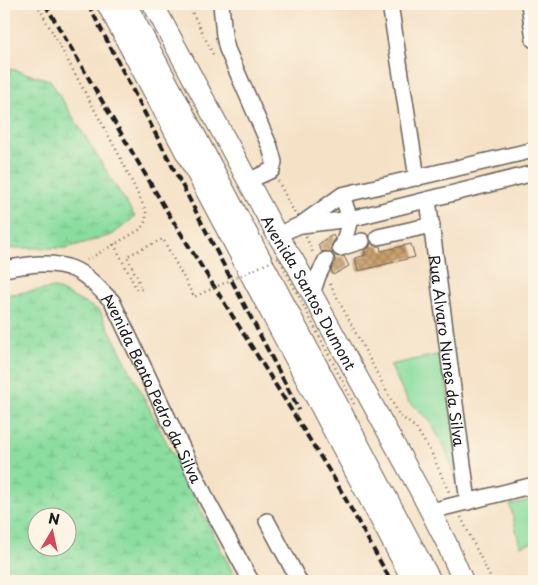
<svg xmlns="http://www.w3.org/2000/svg" width="538" height="585" font-family="'Playpen Sans',sans-serif">
  <defs>
    <pattern id="wetland-marsh" width="20" height="14" patternUnits="userSpaceOnUse" patternTransform="scale(1.25)"><rect width="20" height="14" fill="#8add9f"/><path d="M1 5h8M5 5V1M11 12h8M15 12V8" fill="none" stroke="#76bd88"/></pattern>
    <pattern id="building-cross-hatch" width="8" height="8" patternUnits="userSpaceOnUse" patternTransform="scale(1.25)"><rect width="8" height="8" fill="#c99f69"/><path d="M0 0l8 8M0 8l8-8" fill="none" stroke="#a28156"/></pattern>
  </defs>
  <rect width="100%" height="100%" fill="#fcf5e5"/>
  <filter id="ink" filterUnits="userSpaceOnUse"><feTurbulence type="fractalNoise" baseFrequency=".02" numOctaves="2"/><feDisplacementMap in="SourceGraphic" scale="10" xChannelSelector="R" yChannelSelector="G"/><feConvolveMatrix kernelMatrix="1 2 1 2 8 2 1 2 1" color-interpolation-filters="sRGB"/></filter>
  <filter id="wash" filterUnits="userSpaceOnUse"><feTurbulence type="fractalNoise" baseFrequency=".0096" numOctaves="4" result="noise"/><feDisplacementMap in="SourceGraphic" scale="20" xChannelSelector="R" yChannelSelector="G"/><feGaussianBlur stdDeviation="1.12" result="paint"/><feColorMatrix in="noise" values="0 0 0 0 0 0 0 0 0 0 0 0 0 0 0 0 0 1.4 0 .05"/><feComposite in="paint" operator="in"/></filter>
  <g filter="url(#wash)">
    <rect width="100%" height="100%" fill="#f5e1c6"/>
    <path fill="#8add9f" stroke="#537c5e" d="M441 354 462 484 458 485 444 446 429 420 408 401 390 365Z
      M534 499V542L520 546 510 505Z"/>
    <path fill="url(#wetland-marsh)" stroke="#537c5e" fill-rule="evenodd" d="M11 69 50 80 135 217 112 235 66 248H15L4 250V88Z
      M55 288 100 311 237 581H4V295ZM38 518H68V548H38Z"/>
    <g id="blocks">
      <path fill="url(#building-cross-hatch)" d="M333 235 335 239 331 246 333 254 326 251 322 252 318 245 324 240Z
        M371 243 375 246H380L381 251 411 244 415 257 358 271 355 258 366 255 364 250 369 248Z
        M334 255 338 257 344 256 349 266 333 275 331 271 335 260Z"/>
    </g>
  </g>
  <g filter="url(#ink)">
    <use href="#blocks" fill-opacity="0" stroke="#686158" stroke-width="1"/>
    <g fill="none" stroke-linecap="round" stroke-linejoin="round">
      <g stroke="#686158" stroke-width="18">
        <g id="minor">
          <path d="M221 4 224 36 227 49 270 147 274 162 272 170 248 181"/>
          <path d="M390 4 417 178"/>
          <path d="M529 4 534 40"/>
          <path d="M342 195 350 219 343 246"/>
          <path id="s1" d="M428 200 468 502"/>
          <path d="M302 225 350 219 534 173"/>
          <path d="M277 235 300 225 342 195 534 150"/>
          <path d="M378 237 432 225"/>
          <path d="M340 248 362 241"/>
          <path id="s2" d="M4 269C26 265 52 260 73 269 88 275 100 290 112 301L208 502 251 581"/>
          <path d="M312 294 318 276 326 260"/>
          <path d="M431 511 534 485"/>
          <path d="M267 521 299 581"/>
        </g>
      </g>
      <g stroke="#686158" stroke-width="22">
        <g id="major">
          <path d="M107 4 413 581"/>
          <path d="M126 4 431 581"/>
          <path id="s3" d="M153 4 277 235 294 261 420 491 446 542 463 581"/>
        </g>
      </g>
      <path stroke="#686158" stroke-width="2.5" stroke-dasharray="1 4" stroke-linecap="butt" d="M37 4 118 153 146 211V220L141 229 87 260
        M188 4 214 56
        M278 181 295 214
        M306 237 314 255
        M330 284 399 415 416 428 432 454 449 492
        M461 517 492 581"/>
      <use href="#minor" stroke="#fff" stroke-width="15"/>
      <use href="#major" stroke="#fff" stroke-width="20"/>
      <path stroke="#1c1c1c" stroke-width="4" stroke-dasharray="8 4" stroke-linecap="butt" d="M45 4 165 208 335 480 391 581
        M88 4 299 410"/>
      <path stroke="#686158" stroke-width="2.5" stroke-dasharray="1 4" stroke-linecap="butt" d="M114 244 137 290 142 289 127 256 163 239 194 297 279 258 355 406"/>
    </g>
  </g>
  <g text-anchor="middle" dominant-baseline="central" stroke-width="4.5" stroke-linejoin="round" paint-order="stroke">
    <g font-size="15" fill="#1c1c1c" stroke="#fcf5e5">
      <text stroke="none"><textPath href="#s3" startOffset="328">Avenida Santos Dumont</textPath></text>
      <text stroke="none"><textPath href="#s1" startOffset="152">Rua Alvaro Nunes da Silva</textPath></text>
      <text stroke="none"><textPath href="#s2" startOffset="216">Avenida Bento Pedro da Silva</textPath></text>
    </g>
  </g>
  <rect width="538" height="585" fill="none" stroke="#fcf5e5" stroke-width="20"/>
  <g transform="translate(52 532) rotate(9)"><circle r="24" fill="#fcf5e5" stroke="#a29e95"/>
  <path d="M0-4L9 19L0 12L-9 19Z" fill="#d1495b"/>
  <text y="-8" font-size="14" font-weight="bold" text-anchor="middle" fill="#1c1c1c">N</text>
  </g>
</svg>
